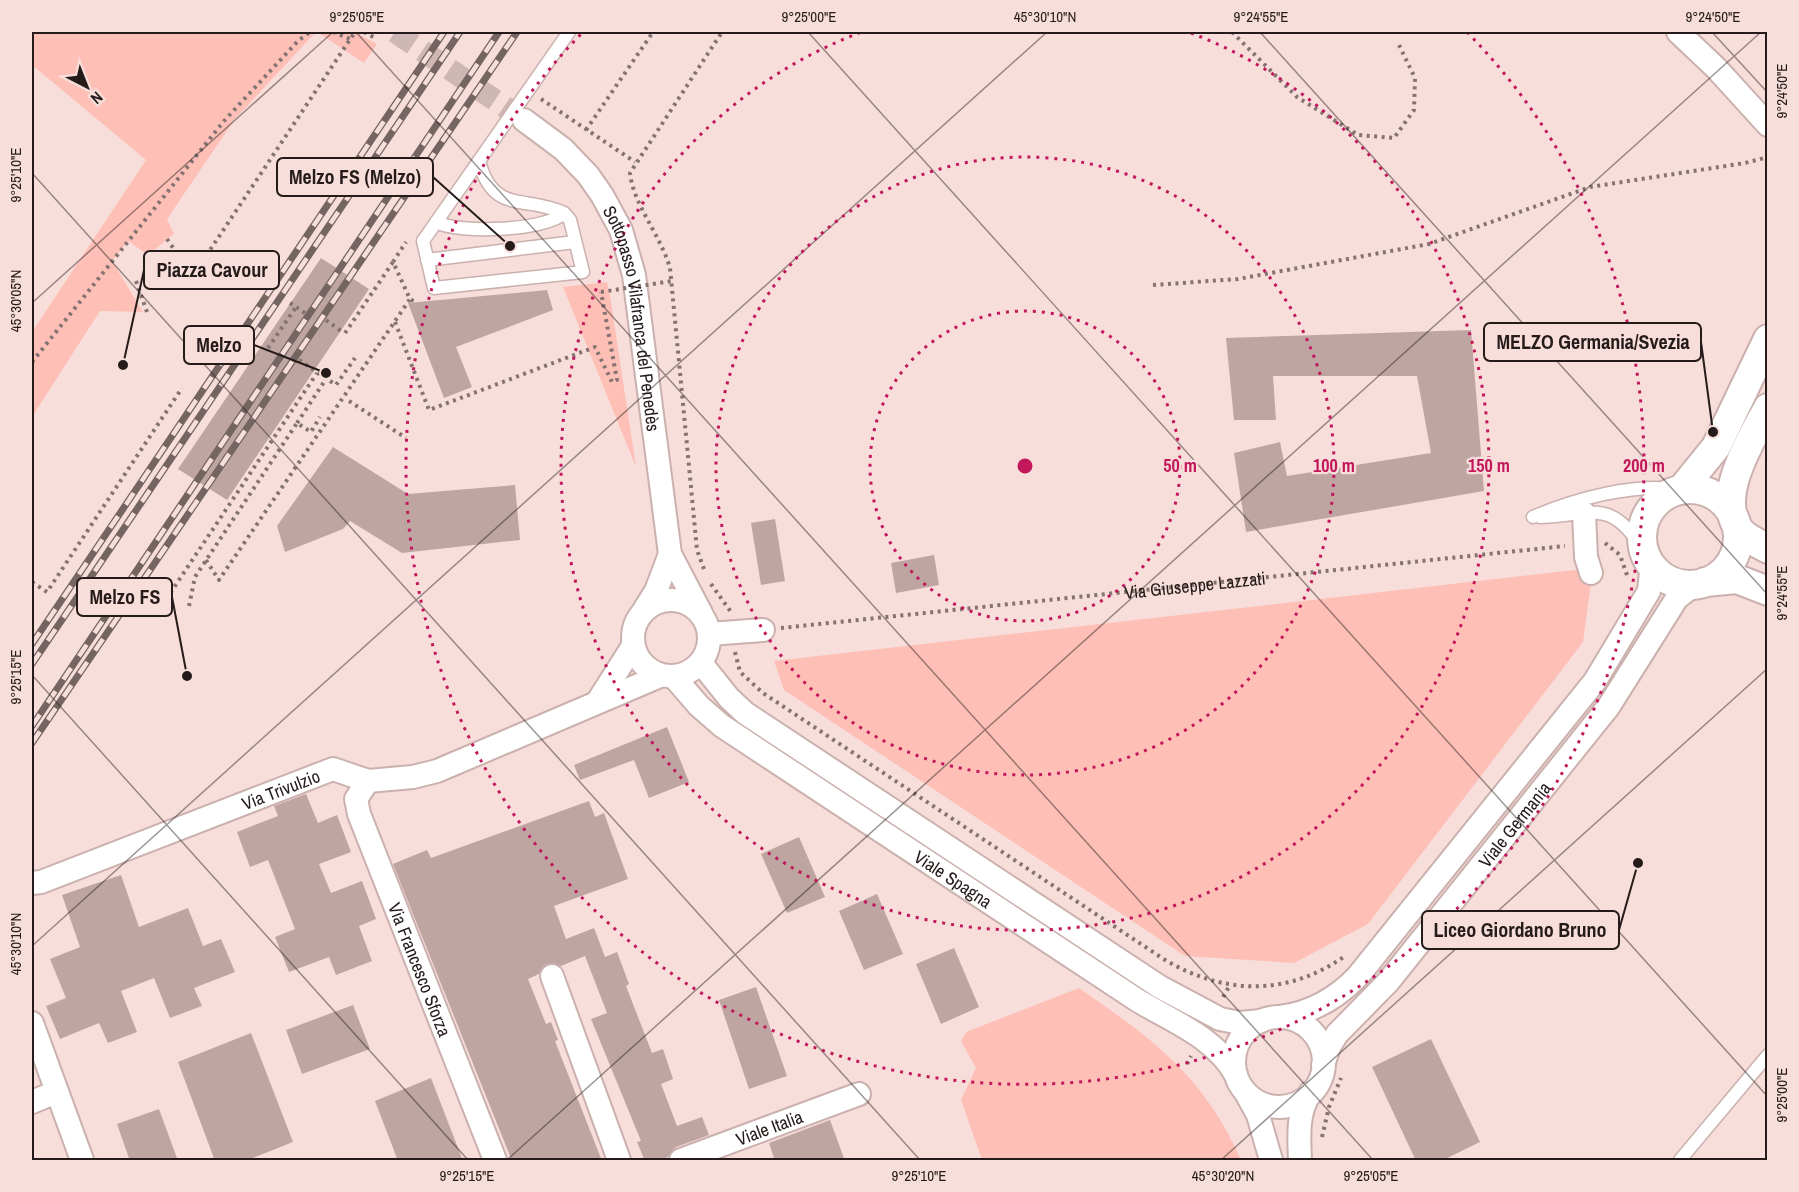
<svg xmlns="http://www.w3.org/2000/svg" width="1799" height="1192" font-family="'Archivo Narrow',sans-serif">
  <rect width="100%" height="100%" fill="#f8deda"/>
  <path fill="#febfb7" d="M32 32H316L235 119 167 219 174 234 148 255 128 241 112 261 143 312 100 311 32 417V332L146 160 32 65Z
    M317 32H355L377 44 364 63Z
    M607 282 610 296 636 467 563 287Z
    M1593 568 1583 642 1368 924 1294 963 1185 956 784 690 774 661Z
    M1079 988C1153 1039 1204 1076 1241 1160H982L961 1100 976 1068 961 1041 966 1032Z"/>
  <path fill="#bea5a1" d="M321 258 369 289 227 500 178 469Z
    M547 290 553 310 456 347 472 387 444 398 408 303Z
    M1471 330 1484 491 1246 532 1234 453 1280 442 1287 476 1431 453 1417 376H1273L1276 420H1234L1226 338Z
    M333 447 408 494 515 485 520 540 402 553 350 521 343 529 285 552 277 526Z
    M775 519 785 581 761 585 751 523Z
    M934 555 939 585 896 593 891 563Z
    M667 727 689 782 649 798 634 760 580 780 574 765Z
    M306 794 318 823 337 815 351 852 319 864 331 893 362 881 376 919 359 926 372 961 336 975 329 957 289 972 275 937 295 929 268 860 250 867 237 832 278 816 274 806Z
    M589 801 595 817 604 813 628 879 554 906 566 939 594 928 605 957 617 952 629 984 626 986 652 1053 663 1049 673 1079 661 1084 677 1126 702 1117 709 1135 676 1147 668 1157 658 1161H645L637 1142 641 1141 591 1019 607 1013 585 956 561 966 547 964 539 974 528 979 546 1024 551 1022 558 1040 555 1041 602 1161H512L393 864 427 850 431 858Z
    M799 837 825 897 787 913 761 854Z
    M121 875 139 927 188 908 203 946 221 939 235 972 194 988 202 1006 170 1018 154 978 121 991 137 1032 108 1043 99 1023 60 1039 46 1006 66 998 50 959 80 947 62 895Z
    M877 894 903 954 864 970 839 911Z
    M954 948 979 1007 941 1024 916 964Z
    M756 987 787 1076 749 1089 719 1000Z
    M353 1005 370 1049 302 1074 286 1030Z
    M251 1033 293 1142 245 1161H215L178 1062Z
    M1431 1039 1480 1142 1441 1161H1416L1372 1067Z
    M431 1078 463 1161H398L375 1101Z
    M159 1109 178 1161H130L117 1124Z
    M830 1120 845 1161H775L769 1143Z"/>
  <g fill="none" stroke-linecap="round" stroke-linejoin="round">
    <path stroke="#ceb7b4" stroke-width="22" stroke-dasharray="22 11" stroke-linecap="butt" d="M395 32 524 120"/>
    <g stroke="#cab1ad" stroke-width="15">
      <path id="service" d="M479 161C493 215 526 195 564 213L570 220 583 272 434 288 423 241 569 32
        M436 222C459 234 546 231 564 213
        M427 260 575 242
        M1533 517C1574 499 1636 482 1681 490
        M1540 517C1596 514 1612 498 1646 554
        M1680 1160 1768 1055"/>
    </g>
    <g stroke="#cab1ad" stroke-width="26">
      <g id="minor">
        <path d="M1678 32 1716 68 1768 125"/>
        <path id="s2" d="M524 120 563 149 588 175 602 195 621 230 634 275 670 554 701 613"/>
        <path d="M1584 513 1586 557 1591 573"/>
        <circle cx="671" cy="638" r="38"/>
        <path d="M644 610 656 591 670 554"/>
        <path d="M709 634 763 630"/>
        <path d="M701 663 729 698 745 713 1160 987 1220 1019 1240 1023 1261 1021"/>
        <path id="s3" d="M674 677 699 706 722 726 1137 1000C1173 1022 1215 1037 1236 1075"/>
        <path d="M598 701 633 646"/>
        <path id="s4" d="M368 781 356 799 359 814 495 1160"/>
        <path id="s5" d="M32 883 41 882 333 769 368 781 413 777 437 771 660 676"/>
        <path d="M552 976 619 1160"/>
        <path d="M1280 1017C1311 1013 1337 998 1358 976L1595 681 1649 591 1651 572 1646 554"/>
        <circle cx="1279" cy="1062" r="45"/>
        <path d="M32 1023 82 1160"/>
        <path id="s6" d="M1323 1065 1329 1047 1337 1034 1388 982 1609 706 1677 598 1691 587 1703 582"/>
        <path d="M1246 1093 1258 1115 1271 1160"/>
        <path d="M32 1102 56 1092"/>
        <path id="s7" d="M681 1160 859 1094"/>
        <path d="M1300 1160C1299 1137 1297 1113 1310 1093"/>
      </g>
    </g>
    <g stroke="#cab1ad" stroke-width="32">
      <path id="tertiary" d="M1768 408C1751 440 1711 502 1743 534 1750 540 1760 544 1768 549
        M1642 537a48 48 0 1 1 96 0a48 48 0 1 1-96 0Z
        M1681 490 1716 447 1768 339
        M1705 582 1737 579 1768 591"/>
    </g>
    <g stroke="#847371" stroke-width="4" stroke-dasharray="3 4.5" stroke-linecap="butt">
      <path d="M333 32 350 39"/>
      <path d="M364 32 377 39"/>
      <path d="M1232 32 1297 97 1358 135 1394 138 1414 110 1415 78 1397 41"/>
      <path d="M541 99 635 162"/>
      <path d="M586 130 653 32"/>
      <path d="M167 239 198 285"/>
      <path d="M202 262 355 32"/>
      <path d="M393 262 406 242"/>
      <path d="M136 281 147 312"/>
      <path d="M1153 285 1238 279 1429 244 1590 187 1745 163 1768 157"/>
      <path d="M290 303 305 313"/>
      <path d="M326 320 341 331"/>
      <path d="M395 322 429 410 595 347 612 382 617 380 601 292"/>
      <path d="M345 333 393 262 410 299 415 302"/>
      <path d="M268 348 296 307"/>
      <path d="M299 360 336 385 355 358"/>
      <path d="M32 362 224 121 298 41 310 32"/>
      <path d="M349 401 406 438"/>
      <path d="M297 423 326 379"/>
      <path d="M32 479V482"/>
      <path d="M1605 543 1620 555 1628 578"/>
      <path d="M206 560 219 580 410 299"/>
      <path d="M704 569 697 550 670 268C661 236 633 204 630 173L722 32"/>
      <path d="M32 582 47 592 182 388"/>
      <path d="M711 584 731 612"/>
      <path d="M165 592 169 595 317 373"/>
      <path d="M189 606 195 577 297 423 311 432 320 417"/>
      <path id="s1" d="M781 628 1565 546"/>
      <path d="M735 652 740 672 763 693 1162 958C1222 995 1287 997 1345 956"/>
      <path d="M1223 997 1230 985"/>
      <path d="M1187 1064 1191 1056"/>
      <path d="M1322 1137 1329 1107 1341 1078"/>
    </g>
    <use href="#service" stroke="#fff" stroke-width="12"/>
    <use href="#minor" stroke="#fff" stroke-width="22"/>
    <use href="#tertiary" stroke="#fff" stroke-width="28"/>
    <g stroke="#746562" stroke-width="7">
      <path id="rail" d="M32 644 444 32
        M32 664 460 32
        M32 726 499 32
        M32 743 517 32"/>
    </g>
    <use href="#rail" stroke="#f8deda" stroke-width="4.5" stroke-dasharray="14" stroke-linecap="butt"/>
    <path stroke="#847371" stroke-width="4" stroke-dasharray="3 4.5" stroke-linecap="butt" d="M601 292 672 281"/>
  </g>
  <path fill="none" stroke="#241b1a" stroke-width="1.5" stroke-opacity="0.45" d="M356 32 1373 1160M808 32 1768 1097M1260 32 1768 595M1712 32 1768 93M32 173 920 1160M32 303 333 32M32 675 468 1160M32 946 1047 32M507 1160 1761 32M1221 1160 1768 668"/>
  <g fill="none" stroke="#c2185b" stroke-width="3" stroke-dasharray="3 6">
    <circle cx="1025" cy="466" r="155"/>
    <circle cx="1025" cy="466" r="309"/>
    <path d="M1191 33A464 464 0 1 1 859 33"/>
    <path d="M1467 32A619 619 0 1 1 583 32"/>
  </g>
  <g text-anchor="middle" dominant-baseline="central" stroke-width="4.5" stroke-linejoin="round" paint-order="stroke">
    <g font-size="18" fill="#241b1a" stroke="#f8deda">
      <text stroke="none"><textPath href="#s2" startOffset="238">Sottopasso Vilafranca del Penedès</textPath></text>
      <text stroke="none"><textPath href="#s1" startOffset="416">Via Giuseppe Lazzati</textPath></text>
      <text stroke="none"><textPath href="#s5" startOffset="266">Via Trivulzio</textPath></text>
      <text stroke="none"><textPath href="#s6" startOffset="309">Viale Germania</textPath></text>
      <text stroke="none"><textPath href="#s3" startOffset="346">Viale Spagna</textPath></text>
      <text stroke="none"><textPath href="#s4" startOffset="204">Via Francesco Sforza</textPath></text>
      <text stroke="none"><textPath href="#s7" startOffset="94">Viale Italia</textPath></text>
    </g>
  </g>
  <circle cx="1025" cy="466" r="9" fill="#c2185b" stroke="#f8deda" stroke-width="3"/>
  <g font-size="18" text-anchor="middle" font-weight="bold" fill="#c2185b" stroke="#f8deda" stroke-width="4.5" stroke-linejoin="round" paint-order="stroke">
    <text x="1180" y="472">50 m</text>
    <text x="1334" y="472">100 m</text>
    <text x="1489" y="472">150 m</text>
    <text x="1644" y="472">200 m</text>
  </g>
  <path fill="none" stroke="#241b1a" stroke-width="2" d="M510 246L433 177M123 365L144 270M1713 432L1701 342M326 373L254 345M187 676L172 597M1638 863L1619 930"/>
  <g fill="#241b1a" stroke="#f8deda" stroke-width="2">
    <circle cx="510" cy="246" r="6"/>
    <circle cx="123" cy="365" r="6"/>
    <circle cx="1713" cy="432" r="6"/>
    <circle cx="326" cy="373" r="6"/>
    <circle cx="187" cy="676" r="6"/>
    <circle cx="1638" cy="863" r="6"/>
  </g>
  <g fill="#f8deda" stroke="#241b1a" stroke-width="2">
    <rect x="277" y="158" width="156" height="38" rx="6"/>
    <rect x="144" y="251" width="135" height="38" rx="6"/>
    <rect x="1484" y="323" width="217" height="38" rx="6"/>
    <rect x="184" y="326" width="70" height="38" rx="6"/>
    <rect x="77" y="578" width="95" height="38" rx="6"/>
    <rect x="1422" y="911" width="197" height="38" rx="6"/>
  </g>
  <g font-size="20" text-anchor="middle" font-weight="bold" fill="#241b1a">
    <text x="355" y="184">Melzo FS (Melzo)</text>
    <text x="212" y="277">Piazza Cavour</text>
    <text x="1593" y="349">MELZO Germania/Svezia</text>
    <text x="219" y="352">Melzo</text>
    <text x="125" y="604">Melzo FS</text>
    <text x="1520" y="937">Liceo Giordano Bruno</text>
  </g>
  <rect width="1799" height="1192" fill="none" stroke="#f8deda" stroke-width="66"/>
  <g transform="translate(87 87) rotate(138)" stroke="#f8deda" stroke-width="4.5" paint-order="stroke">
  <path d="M0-4.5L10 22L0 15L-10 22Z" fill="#241b1a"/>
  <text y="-9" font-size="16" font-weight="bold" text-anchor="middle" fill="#241b1a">N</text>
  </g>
  <rect x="33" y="33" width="1733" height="1126" fill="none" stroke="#241b1a" stroke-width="2"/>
  <g font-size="15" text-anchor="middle" fill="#241b1a">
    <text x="357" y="22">9°25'05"E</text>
    <text x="809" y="22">9°25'00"E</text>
    <text x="1045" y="22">45°30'10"N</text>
    <text x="1261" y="22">9°24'55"E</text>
    <text x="1713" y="22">9°24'50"E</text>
    <text transform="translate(1782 91) rotate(-90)" y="5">9°24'50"E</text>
    <text transform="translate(16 175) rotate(-90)" y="5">9°25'10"E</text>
    <text transform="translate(16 301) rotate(-90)" y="5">45°30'05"N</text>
    <text transform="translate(1782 593) rotate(-90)" y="5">9°24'55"E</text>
    <text transform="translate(16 677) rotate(-90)" y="5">9°25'15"E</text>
    <text transform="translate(16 944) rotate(-90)" y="5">45°30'10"N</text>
    <text transform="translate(1782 1095) rotate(-90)" y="5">9°25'00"E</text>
    <text x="467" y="1181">9°25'15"E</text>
    <text x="919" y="1181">9°25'10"E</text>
    <text x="1223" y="1181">45°30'20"N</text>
    <text x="1371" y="1181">9°25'05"E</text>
  </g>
</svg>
